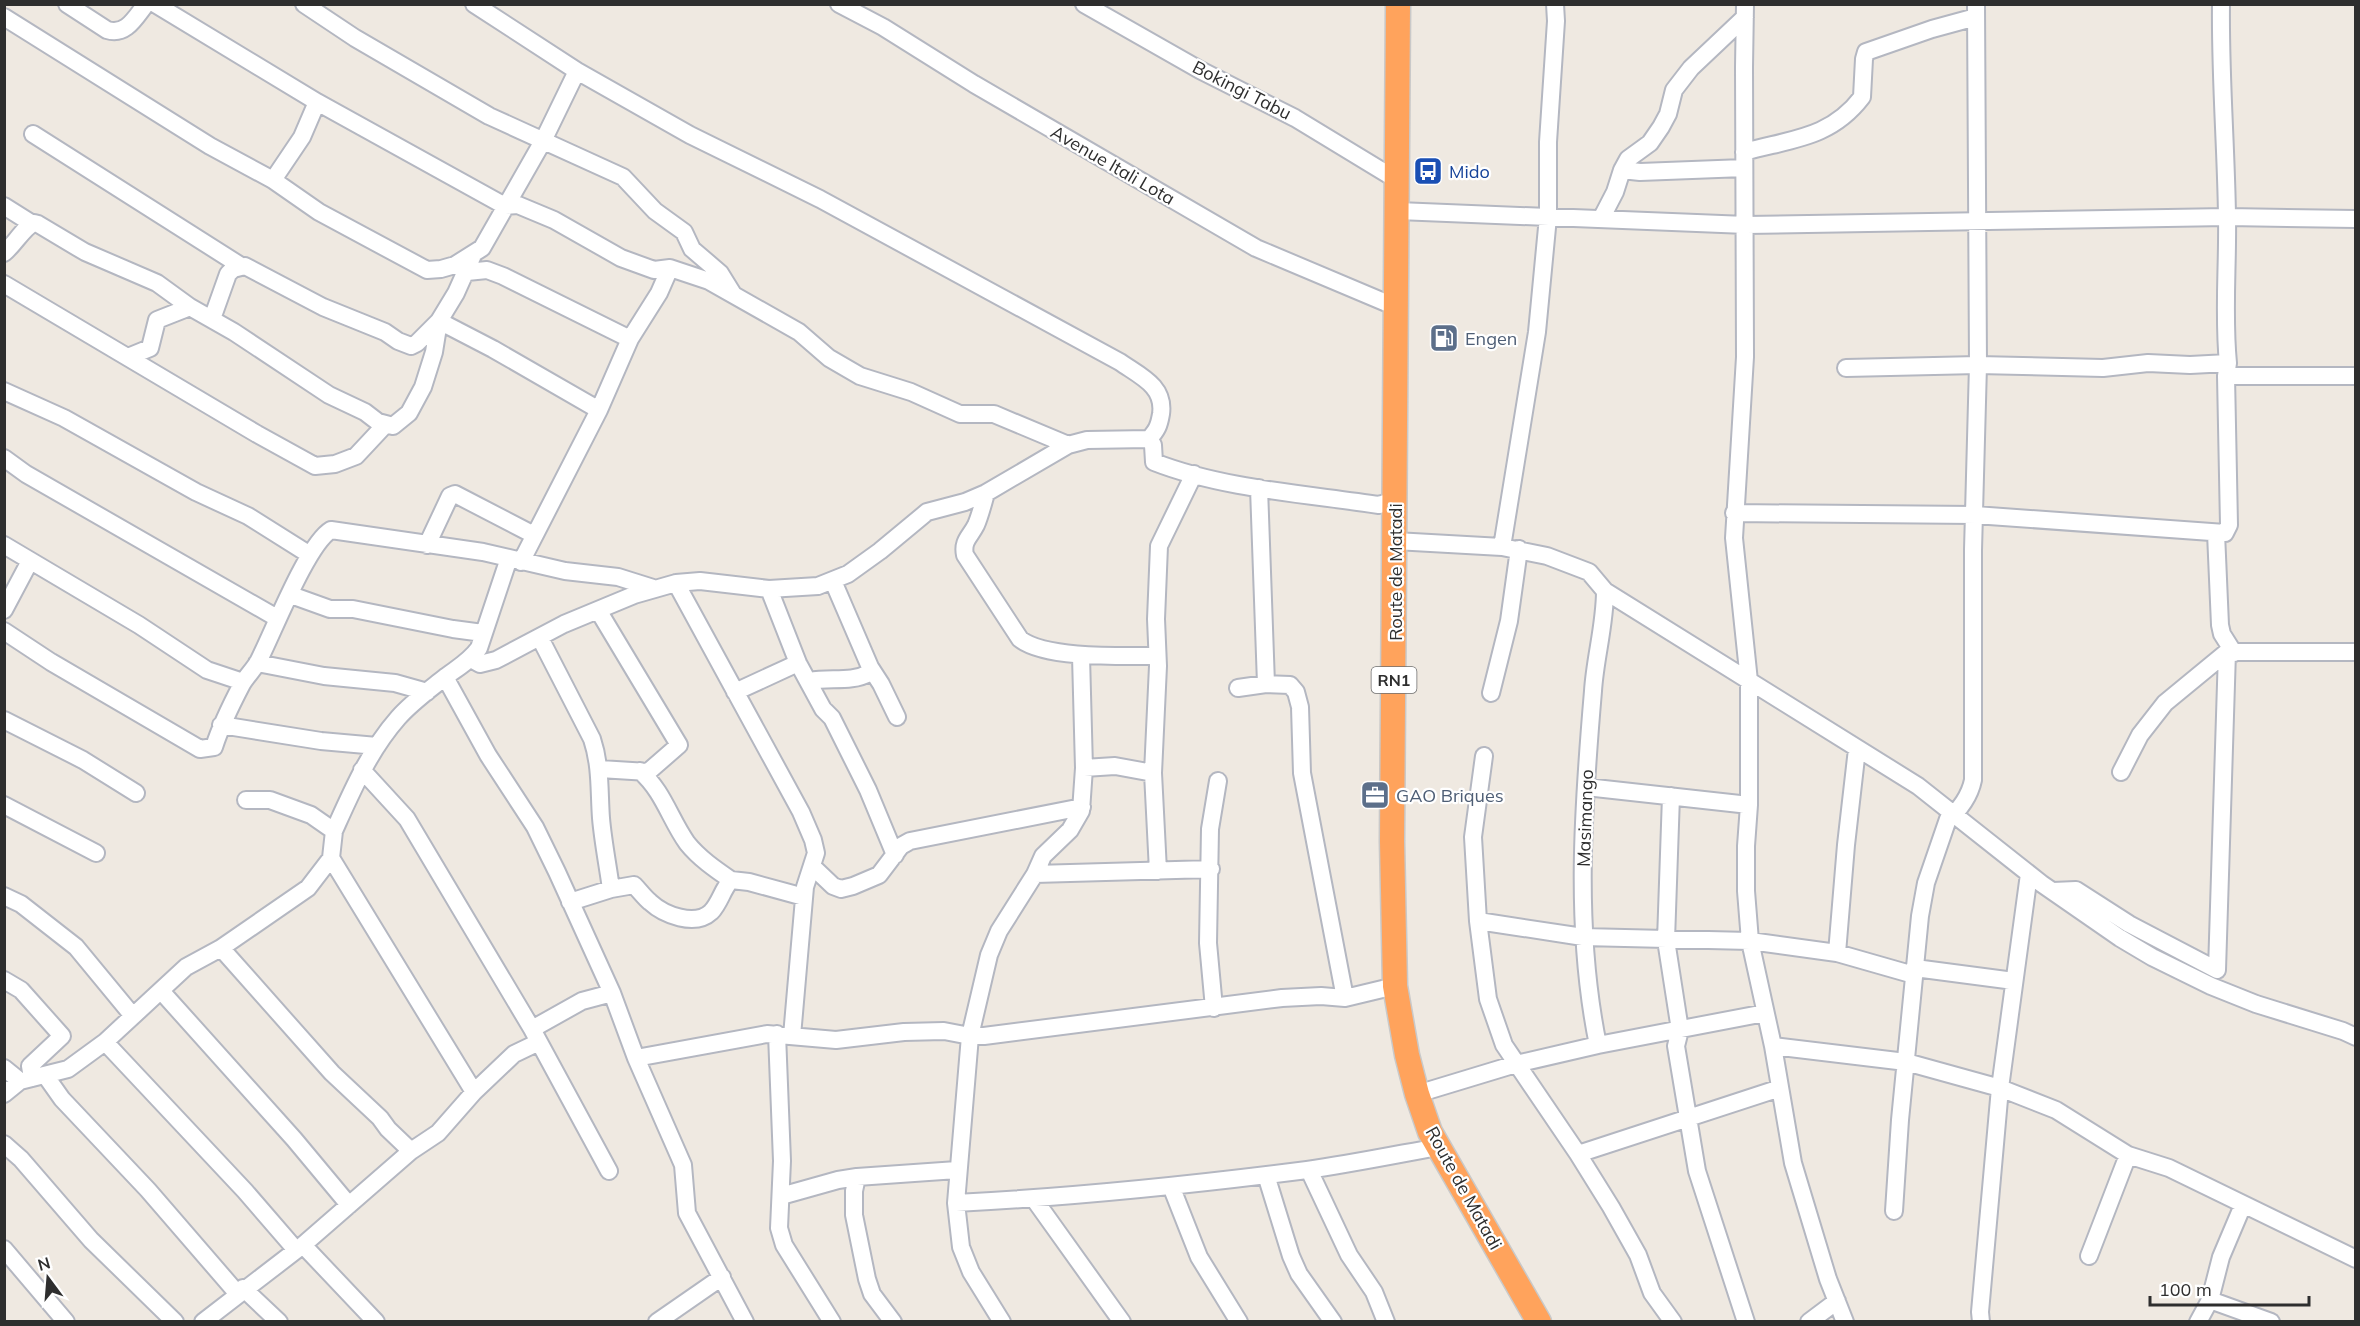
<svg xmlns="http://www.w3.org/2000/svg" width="2360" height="1326" font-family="Mulish,sans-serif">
  <rect width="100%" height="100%" fill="#efe9e1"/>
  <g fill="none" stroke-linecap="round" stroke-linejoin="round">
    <g stroke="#b4b7c1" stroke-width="20">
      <path id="minor" d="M67 4 107 30C126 36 135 18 146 4
        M155 4 317 102 505 206 518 205 554 220 621 258 654 270 670 268 709 281 799 332 829 358 860 376 911 392 960 414H994L1068 445
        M304 4 355 38 489 116 623 177 655 211 684 232 692 249 720 273 733 294
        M474 4 577 71 690 135 820 199 1120 362C1140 376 1165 386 1161 414 1159 426 1157 430 1149 439L1153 445 1154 462C1223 489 1306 494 1379 505L1395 500
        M839 4 883 27 974 84 1256 248 1396 307
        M1084 4 1200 70 1295 118 1397 180
        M1745 4 1744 67 1745 357 1734 538 1749 681V805L1746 846V891L1750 941 1773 1046 1793 1163 1828 1279 1845 1322
        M2221 4C2220 75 2226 145 2227 216 2228 265 2223 314 2228 363
        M4 17 210 146 273 180 319 212 427 270 441 269 455 265 482 248 543 141 577 71
        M33 134 241 266
        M1744 152C1790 139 1830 139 1862 97L1864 59 1866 52 1932 29 1976 17
        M1622 170 1628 159 1650 143 1661 127 1668 114 1674 90 1691 68 1745 17
        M273 180 302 137 317 102
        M4 206 31 223
        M1398 211 1746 225 2227 217 2356 219
        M1601 219 1615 192 1622 170 1640 172 1744 168
        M4 253C14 245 24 227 34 223L38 224 85 252 157 283 190 307 234 332 329 395 365 412 378 422 393 426 409 413 423 387 434 352 439 321 456 293 473 255
        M467 272 487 270 503 276 630 339
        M4 284 257 434 315 466 335 464 356 456 385 425
        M212 319 228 274 233 269 245 266 323 307 385 332 398 341 411 346 417 343 439 321 493 349 599 410
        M128 357 150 348 157 320 190 307
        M1846 368 1978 365 2103 368 2148 363 2190 365 2228 363 2226 376H2356
        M4 391 64 418 196 492 248 516 310 555
        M4 458 26 474 277 618
        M1259 488 1266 684
        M986 493C983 504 980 516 976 525 970 537 962 541 965 555L1020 639C1045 659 1124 656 1157 656
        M1734 513 1975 515 2225 533 2229 525 2226 376
        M2216 533 2220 625 2222 634 2234 653
        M1395 541 1502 547 1547 556 1589 572 1605 591 1918 786 2042 884 2120 938 2152 957 2211 986 2256 1004 2343 1031 2356 1037
        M4 545 139 625 207 670 243 682
        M427 545 450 496 455 494 534 535
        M1502 547 1537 332 1548 217V142L1556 21 1555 4
        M521 562 599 410 630 339 659 293 670 268
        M676 583 801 812 813 840 816 853 805 887 792 1036
        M769 589 798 663 823 709 832 718 868 790 895 855
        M291 595 330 609H353L453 629 483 633
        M4 610 30 561
        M598 610 679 745 648 772 600 769
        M4 631 51 662 200 749 214 747C221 725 231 705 242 684 247 676 253 670 258 662 273 633 307 544 331 530L483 552 565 571 618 577 653 588
        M540 638 592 739C601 766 599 791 601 818 603 842 608 866 611 889
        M471 659 480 664 496 660 564 624 634 595 676 583 700 581 769 589 818 586 848 574 880 551 927 512 965 502 986 493 1068 445 1087 440 1149 439
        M257 663 324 676 395 683 427 692
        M870 667 881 684 897 717
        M445 677 488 755 535 827 557 872 612 993 636 1058 683 1165 687 1213 745 1322
        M810 681C830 677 851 683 869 673L870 667 833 581
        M1238 688 1266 684 1290 685 1296 692 1300 707 1302 773 1345 998
        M735 692 798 663
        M1491 693 1509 621 1519 549
        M4 720 83 760 136 793
        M221 725 321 741 377 746
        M1484 756 1473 837 1478 921 1488 999 1504 1045 1578 1154 1611 1207 1638 1255 1652 1293 1673 1322
        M1084 768 1115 766 1153 773 1158 871
        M362 770 407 819 532 1029 609 1171
        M640 771C663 791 670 819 687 843 699 858 715 869 731 880
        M2121 772 2140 735 2165 703 2227 652H2356
        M1153 773 1158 666 1156 619 1159 546 1194 474
        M1586 787 1749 805
        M1671 796 1666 940 1680 1030 1676 1046 1697 1171 1746 1322
        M246 800H270L311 815 334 831C352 791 369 751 398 718 411 703 429 690 444 678 457 668 469 662 479 648L509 558
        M4 805 96 853
        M331 858 474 1092
        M812 866 833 886 841 889 853 886 879 875 901 846 910 841 1082 807
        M1035 874 1211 869
        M2053 891 2076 890 2129 924 2217 970 2227 652
        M4 896 21 904 76 947 133 1016
        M570 902 611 889 634 885C639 890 644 897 650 902 664 915 695 927 711 912 720 903 722 890 731 880L749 882 804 897
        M1478 921 1583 937 1750 941 1837 953 1914 975
        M221 948 332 1073 380 1118 388 1129 411 1151
        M1837 953 1846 845 1857 749
        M1915 968 2014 981
        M4 980 21 990 62 1036 30 1066 32 1078
        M162 992 294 1139 349 1205
        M1214 1008 1208 943 1210 829 1218 781
        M532 1029 582 1001 612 993
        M777 1034 782 1161 779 1228 784 1245 832 1322
        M105 1042 245 1191 296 1250
        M1598 1045C1574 929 1583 808 1593 691 1595 658 1605 625 1605 591
        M1773 1046 1906 1062 2000 1088 2056 1110 2128 1155 2169 1168 2356 1259
        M636 1058 767 1034 836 1040 904 1032 944 1031 970 1036H984L1282 998 1321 996 1345 998 1395 986
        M4 1068 20 1081
        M45 1075 62 1099 148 1190 237 1293
        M4 1094 20 1081 68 1069 105 1042 186 967 221 948 308 888 331 858 334 831
        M1417 1094 1516 1064 1598 1045 1765 1013
        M4 1144 21 1159 91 1240 175 1322
        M1578 1154 1780 1088
        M1309 1170 1349 1255 1374 1292 1386 1322
        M1266 1175 1291 1256 1299 1274 1333 1322
        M857 1177 854 1191V1215L867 1279 872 1294 893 1322
        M1171 1186 1199 1257 1239 1322
        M781 1196 838 1180 857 1177 957 1170
        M1034 1199 1122 1322
        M956 1203C1073 1197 1190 1185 1307 1170 1350 1164 1394 1155 1438 1147
        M1894 1211 1900 1120 1920 916 1926 883 1948 819C1960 810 1970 795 1973 780V550L1978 365 1976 4
        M303 1245 376 1322
        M4 1249 66 1322
        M2089 1256 2128 1155
        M243 1288 279 1322
        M2210 1300 2271 1322
        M203 1322 303 1245 411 1151 438 1133 474 1092 514 1054 539 1042
        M657 1322 722 1277
        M1002 1322 971 1272 961 1247 956 1203 970 1036 989 955 999 931 1035 874 1043 856 1070 830 1081 811 1084 768 1081 656
        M1809 1322 1837 1301
        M1981 1322 1980 1312 2000 1088 2029 874
        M2198 1322 2210 1300 2221 1257 2243 1205"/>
    </g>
    <g stroke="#c9c9c9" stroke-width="27">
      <path id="highway" d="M1398 4 1392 841 1395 986 1407 1055 1417 1094 1430 1132 1539 1322"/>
    </g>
    <use href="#minor" stroke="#fff" stroke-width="16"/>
    <use href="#highway" stroke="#ffa35c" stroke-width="24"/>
  </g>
  <defs>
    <g id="bus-square" transform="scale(1.5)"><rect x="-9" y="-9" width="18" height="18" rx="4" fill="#1a4fb4" stroke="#fff"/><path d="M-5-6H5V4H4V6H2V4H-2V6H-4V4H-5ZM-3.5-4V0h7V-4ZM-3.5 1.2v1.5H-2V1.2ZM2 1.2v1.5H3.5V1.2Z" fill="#fff"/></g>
    <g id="fuel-square" transform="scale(1.5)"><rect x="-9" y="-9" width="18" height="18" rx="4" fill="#5c6f8a" stroke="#fff"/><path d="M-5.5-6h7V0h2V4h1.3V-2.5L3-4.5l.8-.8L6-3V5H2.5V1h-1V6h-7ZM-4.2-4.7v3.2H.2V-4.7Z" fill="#fff"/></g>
    <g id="office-square" transform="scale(1.5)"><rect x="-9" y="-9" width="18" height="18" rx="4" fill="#5c6f8a" stroke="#fff"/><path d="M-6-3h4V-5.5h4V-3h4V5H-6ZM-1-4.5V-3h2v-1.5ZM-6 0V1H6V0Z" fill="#fff"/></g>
  </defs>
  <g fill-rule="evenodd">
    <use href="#bus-square" x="1428" y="171"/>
    <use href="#fuel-square" x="1444" y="338"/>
    <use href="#office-square" x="1375" y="795"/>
  </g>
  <g text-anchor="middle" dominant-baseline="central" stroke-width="4.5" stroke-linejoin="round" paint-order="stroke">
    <rect fill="#fff" stroke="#6d6d6d" stroke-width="1.5" x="1371.5" y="667" width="45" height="26" rx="4.5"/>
    <g font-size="16" font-weight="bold" fill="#2e2e2e">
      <text x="1394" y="680">RN1</text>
    </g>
    <g font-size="18" fill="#2e2e2e" stroke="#fff">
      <text transform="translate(1242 90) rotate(27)">Bokingi Tabu</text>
      <text transform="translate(1113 165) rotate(30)">Avenue Itali Lota</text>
      <text transform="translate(1395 572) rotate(-90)">Route de Matadi</text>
      <text transform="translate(1585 818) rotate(-88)">Masimango</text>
      <text transform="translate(1464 1188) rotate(61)">Route de Matadi</text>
    </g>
    <g font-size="18" fill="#164399" stroke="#fff" text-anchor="start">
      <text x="1449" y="171">Mido</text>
    </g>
    <g font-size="18" fill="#4e5e75" stroke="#fff" text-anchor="start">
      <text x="1465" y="338">Engen</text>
      <text x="1396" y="795">GAO Briques</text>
    </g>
  </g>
  <rect width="2360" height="1326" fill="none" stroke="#2e2e2e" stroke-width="12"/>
  <g transform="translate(48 1278) rotate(344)" stroke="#ffffff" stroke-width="4.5" paint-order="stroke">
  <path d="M0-4.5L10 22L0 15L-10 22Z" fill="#2e2e2e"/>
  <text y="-9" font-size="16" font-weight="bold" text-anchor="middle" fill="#2e2e2e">N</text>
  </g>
  <path d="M2150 1296v9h159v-9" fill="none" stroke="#2e2e2e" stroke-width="3"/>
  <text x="2159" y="1296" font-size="18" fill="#2e2e2e" stroke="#ffffff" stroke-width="4.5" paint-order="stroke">100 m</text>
</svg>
